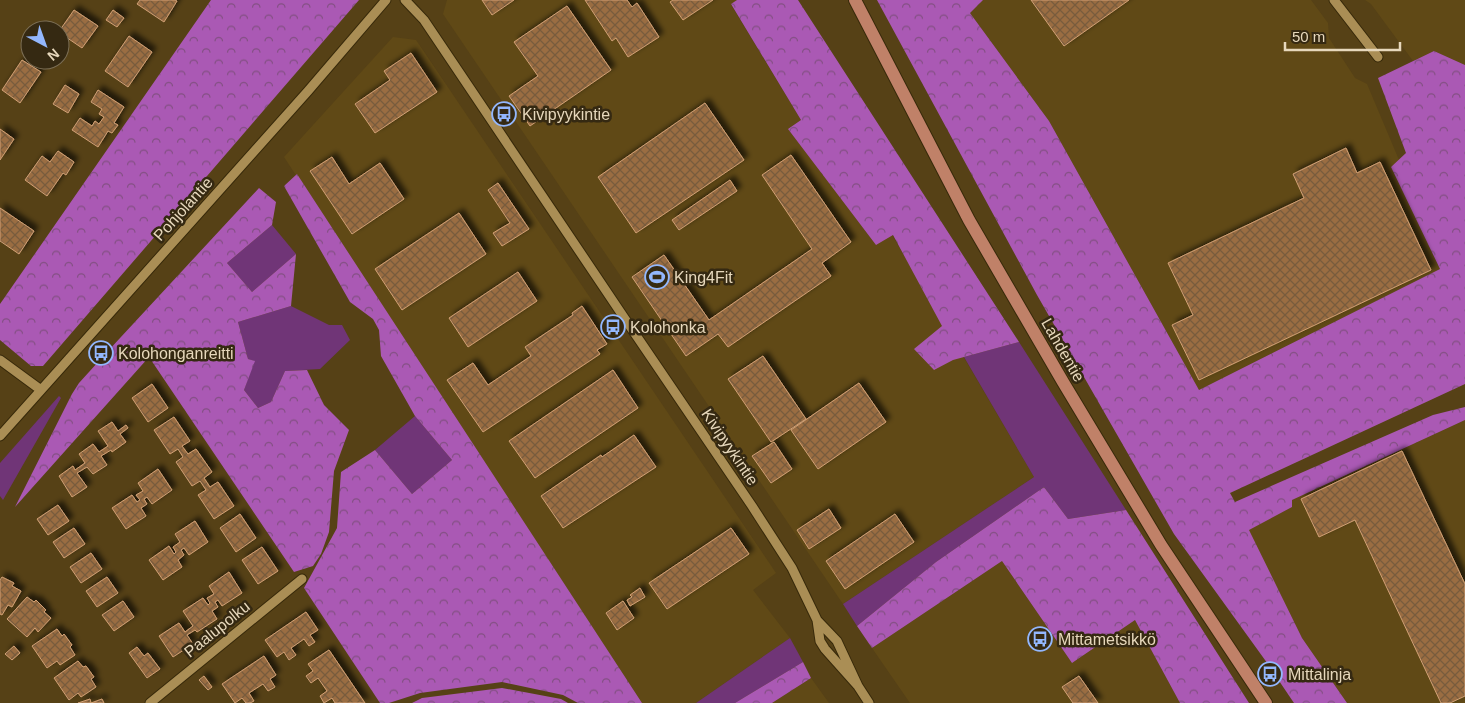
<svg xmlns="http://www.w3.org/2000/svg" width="1465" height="703" font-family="Arial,sans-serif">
  <defs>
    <pattern id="forest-crowns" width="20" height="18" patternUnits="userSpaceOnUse" patternTransform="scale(1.25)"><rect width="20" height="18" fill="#aa59b4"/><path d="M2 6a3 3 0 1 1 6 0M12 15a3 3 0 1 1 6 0" fill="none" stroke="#824f82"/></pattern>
    <pattern id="building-cross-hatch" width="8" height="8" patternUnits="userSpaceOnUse" patternTransform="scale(1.25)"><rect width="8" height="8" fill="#9a6d42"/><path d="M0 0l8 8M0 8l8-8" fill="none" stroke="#785b3e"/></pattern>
    <filter id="shadow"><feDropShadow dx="4.5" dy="-4.5" stdDeviation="2.5" flood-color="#0009"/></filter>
  </defs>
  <rect width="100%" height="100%" fill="#564116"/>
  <path fill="#604916" d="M447 0H737L731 5 801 120 788 129 876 245 892 235 1034 477 843 604 443 14Z
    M983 0H1311L1328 23 1329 38 1355 78 1367 84 1399 160 1391 167 1440 269 1199 390 1049 121 970 13Z
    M1365 0H1465V65L1434 51 1413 61 1371 4Z
    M393 37 416 40 776 573 753 590 790 638 696 703H642L284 157Z
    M1465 420V703H1347L1302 638 1248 530 1292 507V500Z
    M1002 561 1072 663 1135 620 1180 703H910L872 648Z
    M811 678 829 703H772Z"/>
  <path fill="#703577" d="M272 225 296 254 252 292 227 263Z
    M291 306 329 325H342L350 340 320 369 285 371 271 402 258 408 244 390 254 361 248 359 238 322Z
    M1019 342 1126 510 1068 519 1044 487 936 562 857 626 843 604 1034 477 964 357Z
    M59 396 61 398 3 500 0 496V463Z
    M415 416 452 460 412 494 375 450Z
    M790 638 803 662 735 703H696Z"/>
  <path fill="url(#forest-crowns)" d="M211 0H359L43 366H31L0 340V304Z
    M737 0H798L1019 342 953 360 934 370 914 349 942 326 893 235 876 245 788 129 801 120 731 4Z
    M877 0H983L970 13 1049 121 1199 390 1440 269 1391 167 1406 153 1378 78 1434 51 1465 65V384L1230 493 1235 502 1433 415 1465 407V420L1292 500V507L1249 530 1302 638 1347 703H1294L1265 660 1174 534 1037 295Z
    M297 174 642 703H578L563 695 502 682 420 693 389 703H380L304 588 337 528 341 472 375 450 412 494 452 460 415 416 381 356 379 330 373 319 350 302 284 186Z
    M259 188 276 202 272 225 227 263 252 292 296 254 291 306 238 322 248 359 255 361 244 390 258 408 271 402 285 371 307 370 324 405 349 430 334 471 329 532 321 554 313 566 294 572 149 357 15 507 72 394 79 383 99 361 103 364 111 355 108 351Z
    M1044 487 1068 519 1126 510 1249 703H1180L1135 620 1072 663 1002 561 872 648 857 626 936 562Z
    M803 662 811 678 772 703H735Z
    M502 688 561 699 568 703H412L422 698Z"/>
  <path fill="url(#building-cross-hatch)" stroke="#d1a075" filter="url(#shadow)" d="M140 0H175L177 1 164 22 137 4Z
    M482 0H514L492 15Z
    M585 0H627L632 7 637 3 659 37 628 57 616 38 612 41Z
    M673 0H713L683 20 670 2Z
    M1031 0H1129L1064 46Z
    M567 6 611 70 530 126 509 96 538 76 514 42Z
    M74 10 98 26 82 48 60 33V30Z
    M113 10 124 18 117 27 106 20Z
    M129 36 152 52 128 87 105 71Z
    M411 53 437 92 375 133 355 104 390 80 384 71Z
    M22 60 41 72 20 103 2 90Z
    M65 85 79 94 68 113 53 104Z
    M98 90 124 107 114 123 118 125 112 133 108 131 98 147 72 130 80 118 92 126 95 121 99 124 104 117 99 114 102 109 91 102Z
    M705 103 744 160 636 233 598 177Z
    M0 129 14 139 0 160Z
    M1346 148 1357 173 1380 162 1431 270 1199 380 1172 325 1193 315 1168 263 1304 198 1293 174Z
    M58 151 74 162 66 175 63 173 47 196 25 180 42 156 50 162Z
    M791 155 851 242 822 263 831 276 728 347 718 334 686 356 632 277 664 255 709 320 812 249 762 175Z
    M332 157 349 184 380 163 404 199 352 234 310 171Z
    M730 180 737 191 679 230 672 220Z
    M498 183 529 229 502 246 493 233 510 223 488 190Z
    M0 208 34 231 19 254 0 241Z
    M459 213 486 254 402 310 375 269Z
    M518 272 537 301 468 347 449 318Z
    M582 306 607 344 597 350 600 354 483 432 447 380 473 363 488 385 531 356 525 347 573 315 572 313Z
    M106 352 110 355 103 362 99 359Z
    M763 356 806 419 771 442 728 379Z
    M613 370 638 408 535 478 509 441Z
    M859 383 886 422 818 469 791 430Z
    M152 384 168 408 148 422 132 398Z
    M174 417 190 441 182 446 188 454 196 449 212 472 204 478 210 487 218 482 234 506 214 519 198 495 206 490 200 481 192 486 176 462 183 457 178 449 170 454 154 430Z
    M112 422 118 431 126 425 128 428 120 434 126 442 112 452 111 450 101 456 107 465 93 474 87 467 77 473 87 487 72 497 59 476 73 466 75 470 85 463 79 454 93 444 99 452 108 446 98 431Z
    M634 435 656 467 563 528 541 496 601 455 602 457Z
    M774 442 792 469 771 483 752 456Z
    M1402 451 1465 584V696L1450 703H1441L1355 520 1319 537 1301 499Z
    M158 469 172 490 152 504 147 497 144 499 147 504 141 508 146 516 126 529 112 508 132 495 137 502 140 500 136 495 143 491 138 483Z
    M58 505 69 521 48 535 37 519Z
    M829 509 841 528 809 549 797 530Z
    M240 514 256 538 236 552 220 528Z
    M895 514 914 542 845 589 826 561Z
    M195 521 208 542 189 555 184 548 181 550 184 555 178 560 182 567 163 580 149 560 169 546 174 554 176 552 173 547 180 542 175 534Z
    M74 528 85 544 64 558 53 542Z
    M731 528 749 554 667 609 649 583Z
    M262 547 278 571 258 584 242 560Z
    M91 553 102 569 81 583 70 567Z
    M229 572 242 593 222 606 218 600 215 602 218 607 212 611 217 619 197 632 195 630 187 635 193 644 173 657 159 636 179 623 185 632 193 626 183 611 203 598 208 605 210 603 207 598 214 594 209 586Z
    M2 577 14 583 12 586 21 591 12 607 8 605 2 615 0 614V580Z
    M107 577 118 593 97 607 86 591Z
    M640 588 645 597 630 606 627 600 632 597 630 595Z
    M27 597 34 602 36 600 46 610 44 612 51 618 38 632 35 628 27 637 7 619Z
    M123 601 134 617 114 631 102 615Z
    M623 601 634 618 617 630 606 613Z
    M306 612 318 630 310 635 315 642 309 646 304 639 291 648 296 655 289 660 284 652 277 657 265 640Z
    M57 629 62 636 64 634 72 645 70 647 75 655 60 665 57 661 47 668 32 646Z
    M14 646 20 653 12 660 5 654Z
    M137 647 144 656 148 653 160 669 147 678 129 653Z
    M329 650 365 703H335L332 698 324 703 320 696 327 691 318 678 311 683 306 676 313 671 308 664Z
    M264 656 276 675 270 679 275 687 268 691 263 684 249 693 254 701 250 703H246L242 698 235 703 222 684Z
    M78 661 83 667 86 666 94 677 91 679 96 687 81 697 78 693 69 700 54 678Z
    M204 676 212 687 208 690 199 680Z
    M1079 676 1098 703H1073L1062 687Z
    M90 699 91 703 102 699 104 703H78Z"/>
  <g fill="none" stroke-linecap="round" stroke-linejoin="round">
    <g stroke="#37290a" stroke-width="11">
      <path id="minor" d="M405 0 424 20 625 319 752 506 792 568 817 620 820 641 825 649 858 686
        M1334 0 1378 57
        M0 360 41 390
        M0 436 308 91 386 0
        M817 620 837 641 858 686 869 703
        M150 703 302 579"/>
    </g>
    <g stroke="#37290a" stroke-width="14">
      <path id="major" d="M855 0 969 220 1063 382 1161 545 1266 703"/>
    </g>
    <use href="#minor" stroke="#aa8e55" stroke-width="9"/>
    <use href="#major" stroke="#c08168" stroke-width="12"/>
  </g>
  <defs>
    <g id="bus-ring" transform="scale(1.25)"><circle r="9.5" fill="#352912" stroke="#93b7fd" stroke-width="1.5"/><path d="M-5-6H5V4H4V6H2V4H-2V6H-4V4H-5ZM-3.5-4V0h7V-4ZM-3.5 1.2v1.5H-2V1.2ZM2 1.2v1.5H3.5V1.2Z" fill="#93b7fd"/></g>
    <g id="stadium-ring" transform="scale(1.25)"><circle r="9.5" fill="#352912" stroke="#93b7fd" stroke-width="1.5"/><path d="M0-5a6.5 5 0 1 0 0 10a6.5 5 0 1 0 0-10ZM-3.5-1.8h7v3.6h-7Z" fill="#93b7fd"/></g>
  </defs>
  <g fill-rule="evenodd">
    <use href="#bus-ring" x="504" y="114"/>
    <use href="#stadium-ring" x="657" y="277"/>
    <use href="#bus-ring" x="613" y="327"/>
    <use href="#bus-ring" x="101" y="353"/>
    <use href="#bus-ring" x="1040" y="639"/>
    <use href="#bus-ring" x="1270" y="674"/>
  </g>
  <g text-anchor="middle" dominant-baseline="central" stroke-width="5" stroke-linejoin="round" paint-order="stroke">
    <g font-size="16" fill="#e7d8bc" stroke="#352912" text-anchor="start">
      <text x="522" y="114">Kivipyykintie</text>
      <text x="674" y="277">King4Fit</text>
      <text x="630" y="327">Kolohonka</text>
      <text x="118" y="353">Kolohonganreitti</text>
      <text x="1058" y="639">Mittametsikkö</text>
      <text x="1288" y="674">Mittalinja</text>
    </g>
    <g font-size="16" fill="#e7d8bc" stroke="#352912">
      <text transform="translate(183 209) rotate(-48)">Pohjolantie</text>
      <text transform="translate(1063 350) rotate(60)">Lahdentie</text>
      <text transform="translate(730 447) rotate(56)">Kivipyykintie</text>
      <text transform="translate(217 629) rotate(-39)">Paalupolku</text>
    </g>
  </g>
  <g transform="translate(45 45) rotate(139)"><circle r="24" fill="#352912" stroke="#7c6f56"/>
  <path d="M0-4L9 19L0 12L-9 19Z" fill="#93b7fd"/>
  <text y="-8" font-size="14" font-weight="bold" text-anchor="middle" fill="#e7d8bc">N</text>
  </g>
  <path d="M1285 42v8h115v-8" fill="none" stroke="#e7d8bc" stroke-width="2.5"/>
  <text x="1292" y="42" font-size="15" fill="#e7d8bc" stroke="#352912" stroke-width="4" paint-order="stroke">50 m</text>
</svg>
